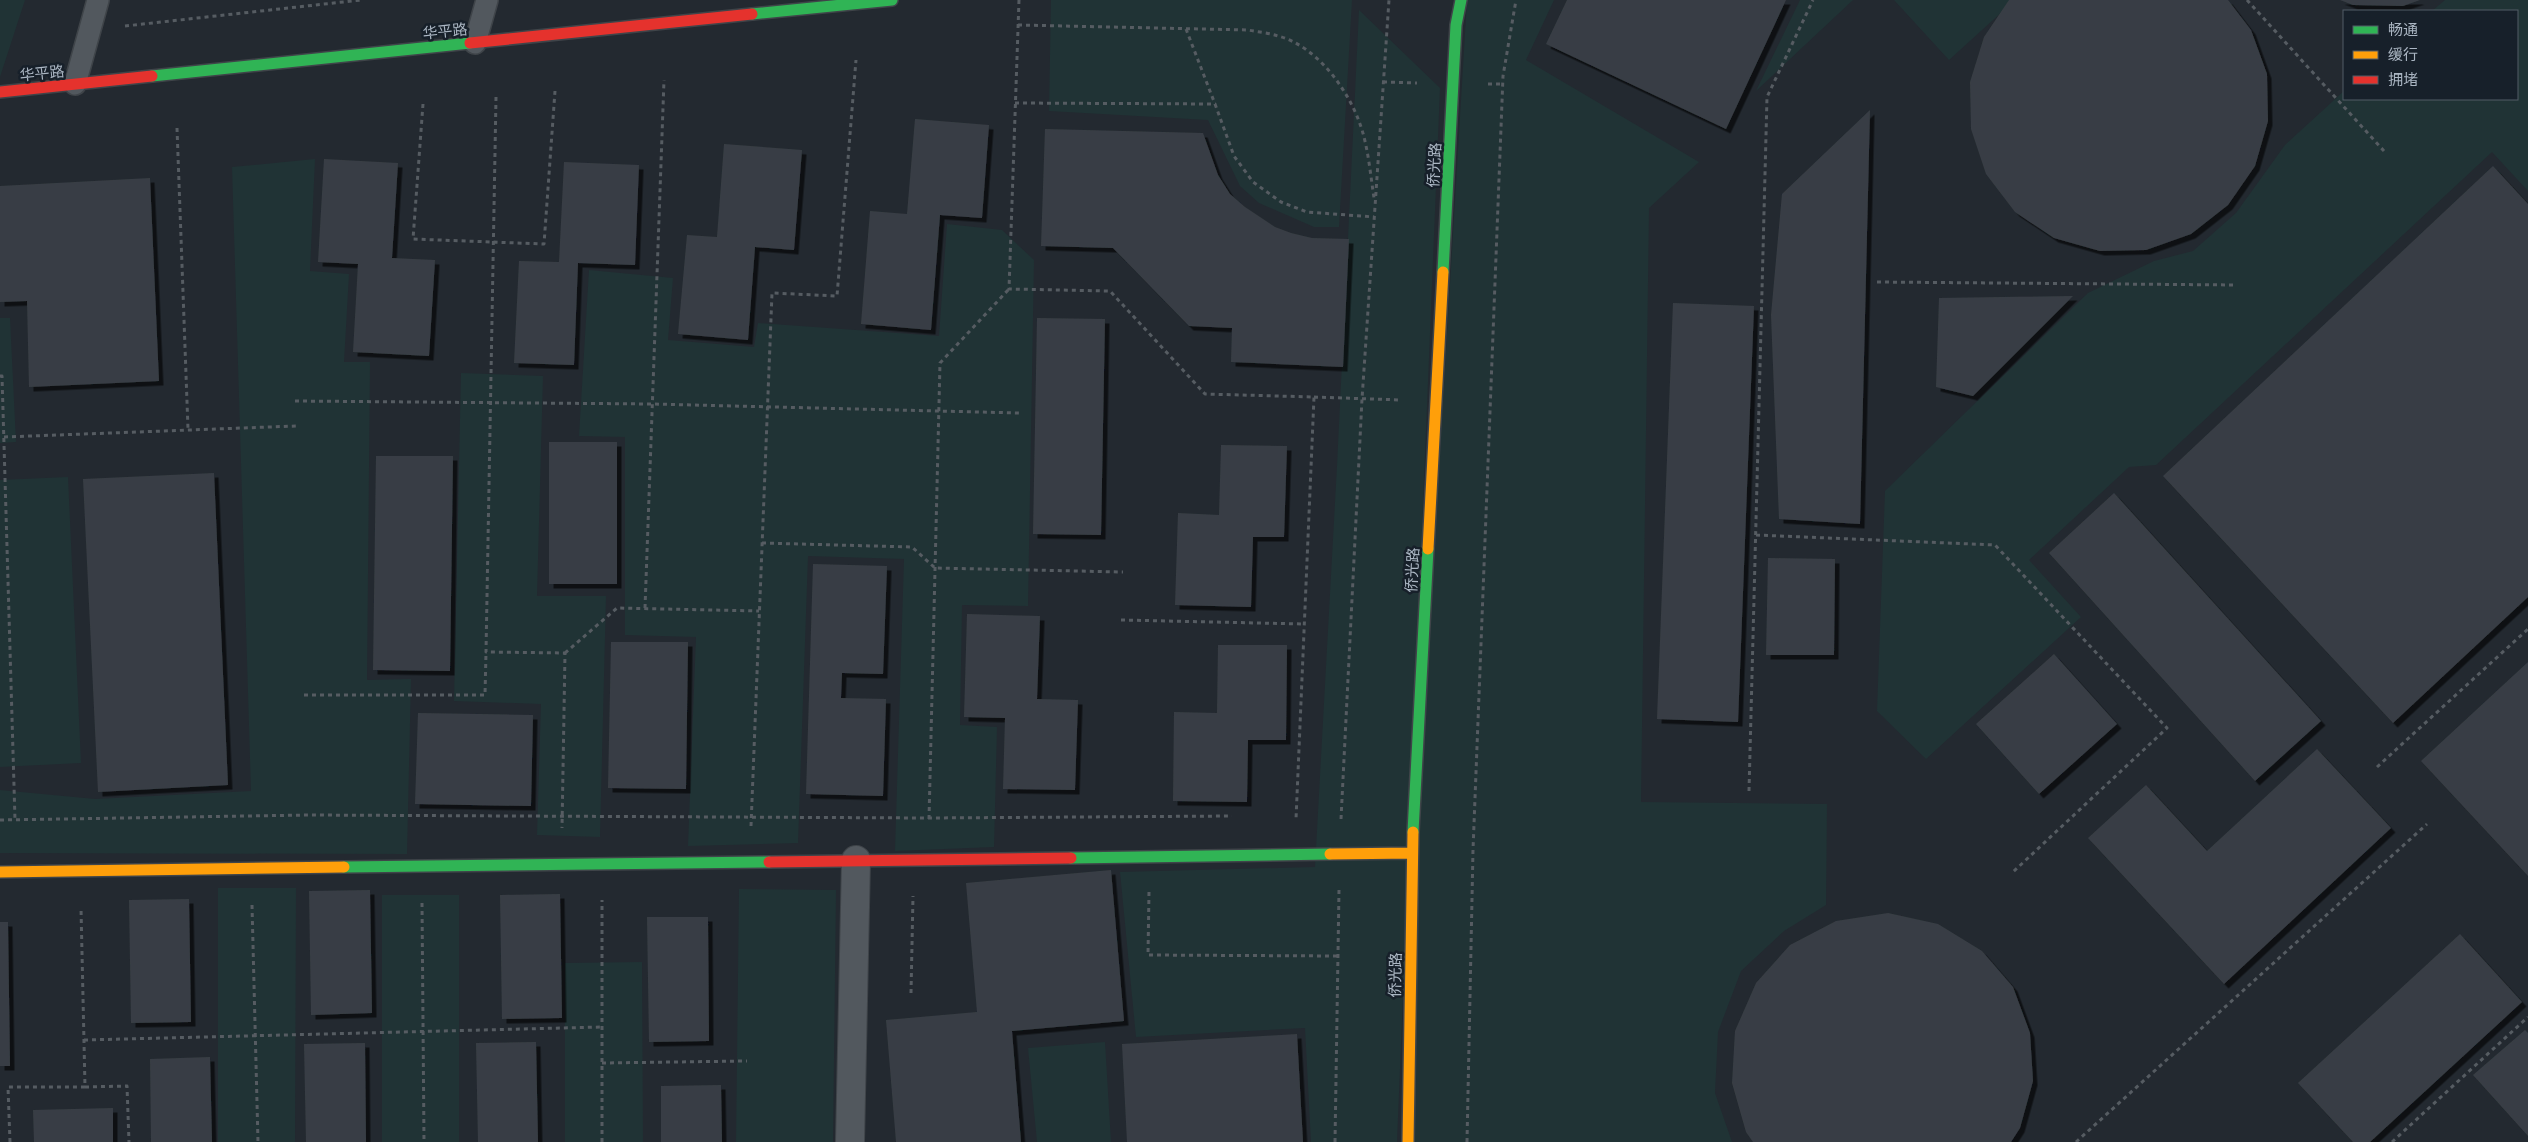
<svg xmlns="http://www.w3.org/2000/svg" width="2528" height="1142" font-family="'Titillium Web','Noto Sans SC',sans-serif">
  <defs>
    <filter id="shadow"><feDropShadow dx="4.5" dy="4.5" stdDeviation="0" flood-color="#0009"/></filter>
  </defs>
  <rect width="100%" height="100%" fill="#232930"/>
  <path fill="#203335" d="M0 0H25L0 77Z
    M1051 0H1352L1339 227H1314L1259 203 1240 186 1208 120 1049 111Z
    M1467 0H1554L1526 60 1699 162 1649 208 1641 802 1827 804 1826 905 1784 931 1741 971 1718 1032 1715 1093 1732 1142H1414L1416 853Z
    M1800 0H1853L1756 91Z
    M1894 0H2015L1949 60Z
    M2445 0H2528V191L2492 152 2156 465 2129 467 2029 560 2081 617 1926 759 1877 711 1885 491 2088 293 2154 261 2193 251 2236 213 2285 145 2344 91V99H2517V11H2432Z
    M1359 10 1440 88 1397 1142H1311L1305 1028 1136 1037 1120 872 1315 867 1337 466Z
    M315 159 310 271 349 274 344 362H370L367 680 411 679 407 854 0 853V790L95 799 251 791 232 167Z
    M947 224 1002 230 1034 260 1028 606 962 605 960 725 997 727 994 847 895 851 904 559 808 556 798 843 688 846 696 637 625 635V437L579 436 589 270 673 278 668 340 754 347 758 323 939 336Z
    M0 318H10L16 442 0 443Z
    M461 373 543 376 537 596H606L600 837 537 835 541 704 454 701Z
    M68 477 81 763 0 767V480Z
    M218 888H296L295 1142H218Z
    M739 889 836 890 833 1142H736Z
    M382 895H459V1142H382Z
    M642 962 643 1142H565V963Z
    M1105 1042 1111 1142H1037L1028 1048Z"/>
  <path fill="#383e44" filter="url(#shadow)" d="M1567 0H1786L1726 129 1546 44Z
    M2009 0H2228L2251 30 2267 74 2268 121 2255 166 2228 205 2191 234 2146 250 2100 251 2054 238 2015 212 1986 174 1971 129 1970 82 1984 37Z
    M2340 0H2420L2403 6 2353 5Z
    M1870 110 1860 524 1779 519 1771 315 1782 194Z
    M915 119 989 125 982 218 940 215 931 330 861 324 870 211 907 214Z
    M1045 129 1203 133 1218 175 1230 194 1245 207 1275 227 1291 233 1312 238 1349 239 1343 367 1231 362 1232 328 1189 326 1113 248 1041 246Z
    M724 144 802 150 794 250 755 247 748 340 678 334 687 235 717 237Z
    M324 159 398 163 392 258 435 260 429 356 353 352 358 264 318 262Z
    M564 162 639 165 635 265 578 263 574 365 514 363 519 261 559 262Z
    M2493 166 2528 204V597L2393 723 2163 476Z
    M150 178 159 381 29 387 27 301 0 302V186Z
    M2073 296 1973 396 1936 387 1939 298Z
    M1673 303 1754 306 1738 722 1657 719Z
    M1037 318 1105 319 1101 535 1033 534Z
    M549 442H617V584H549Z
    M1221 445 1287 446 1284 537H1253L1251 607 1175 605 1178 513 1219 515Z
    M376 456H453L450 671 373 670Z
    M214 473 228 785 98 792 83 479Z
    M2114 493 2321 721 2255 781 2049 553Z
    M1768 558 1835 559 1834 655H1766Z
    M813 564 887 566 883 674 842 673 841 698 886 699 883 796 806 794Z
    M967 614 1040 616 1037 699 1078 700 1075 790 1003 789 1005 718 964 717Z
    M611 642H688L686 789 608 788Z
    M1218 645H1287L1286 740H1248L1247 802 1173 801 1174 712 1217 713Z
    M2054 654 2117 724 2039 794 1976 724Z
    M2528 662V876L2421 761Z
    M418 713 533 715 531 806 415 804Z
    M2317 749 2391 828 2224 984 2088 838 2146 785 2207 851Z
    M1111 870 1124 1021 1012 1031 1021 1142H896L886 1020 977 1012 966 883Z
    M370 890 372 1013 311 1015 309 891Z
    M560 894 562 1018 502 1019 500 895Z
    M189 899 191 1022 131 1023 129 900Z
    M1888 913 1938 924 1982 951 2013 987 2030 1033 2033 1081 2020 1128 2011 1142H1753L1746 1132 1732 1083 1735 1031 1756 983 1790 945 1836 921Z
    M647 917H708L709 1041 649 1042Z
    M0 922H8L10 1066H0Z
    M2460 934 2522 1002 2370 1142H2353L2298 1083Z
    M2525 1030 2528 1033V1136L2473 1075Z
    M1297 1034 1303 1142H1127L1122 1044Z
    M536 1042 538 1142H478L476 1043Z
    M365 1043 366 1142H306L304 1044Z
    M210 1057 212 1142H151L150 1059Z
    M721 1085 722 1142H661V1086Z
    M113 1108V1142H34L33 1110Z"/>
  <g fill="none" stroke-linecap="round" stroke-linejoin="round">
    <g stroke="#3f4449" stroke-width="24">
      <path id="lane" d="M475 43 487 0
        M75 84 98 0"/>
    </g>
    <g stroke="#3f4449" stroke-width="30">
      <path id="street" d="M850 1142 856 860"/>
    </g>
    <g stroke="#3f4449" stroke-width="14">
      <path id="fast" d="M752 14 892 0
        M152 76 470 43
        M1443 272 1456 25 1461 0
        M1413 832 1428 549
        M1071 858 1330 854
        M344 867 769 862"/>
    </g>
    <g stroke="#3f4449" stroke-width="14">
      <path id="slow" d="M1428 549 1443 272
        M1330 854 1412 853
        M0 872 344 867
        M1408 1142 1413 832"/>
    </g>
    <g stroke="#3f4449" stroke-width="14">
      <path id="jam" d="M470 43 752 14
        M0 92 152 76
        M769 862 1071 858"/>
    </g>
    <path stroke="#565c62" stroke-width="3" stroke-dasharray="4 4" stroke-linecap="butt" d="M1019 0 1009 289 1110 291 1205 394 1314 397 1296 819
      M2247 0 2384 151
      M1018 25 1248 30C1258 32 1269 33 1278 36 1320 47 1354 97 1364 137 1369 157 1371 178 1374 198
      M125 26 361 0
      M1186 29 1215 104
      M1383 82 1417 83
      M1488 84H1503
      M496 97 486 652 565 653 562 828
      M1015 103 1215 104 1234 156 1253 182 1281 202 1307 212 1374 217
      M423 104 413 239 544 244 555 91
      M177 128 188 429
      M1877 282 2237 285
      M0 376H2L15 820
      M1314 397 1401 400
      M295 401 652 404 1019 413
      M4 437 296 426
      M1756 535 1995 545 2167 728 2013 872
      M762 543 912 547 935 568 1123 572
      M645 608 664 80
      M1121 620 1304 624
      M565 653 617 608 759 611
      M304 695H485L486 652
      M2377 767 2528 629
      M1749 791 1767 97 1813 0
      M929 819 940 363 1009 289
      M1341 819 1362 399 1389 0
      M0 820 308 815 929 818 1232 816
      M751 826 772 293 837 296 856 60
      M1149 892 1148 955 1337 956
      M422 903 424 1142
      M252 905 258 1142
      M911 993 913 896
      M84 1040 602 1027
      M602 1063 747 1061
      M85 1087 127 1086 129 1142
      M10 1142 8 1087H85L81 908
      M602 1142V900
      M1335 1142 1339 890
      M1467 1142 1473 850 1503 76 1516 0
      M2076 1142 2427 824
      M2392 1142 2528 1017"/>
    <use href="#lane" stroke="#52585e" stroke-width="21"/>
    <use href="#street" stroke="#52585e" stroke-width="28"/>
    <use href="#fast" stroke="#30b455" stroke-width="11"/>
    <use href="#slow" stroke="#ff9f0a" stroke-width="11"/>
    <use href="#jam" stroke="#e5322d" stroke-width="11"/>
  </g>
  <g text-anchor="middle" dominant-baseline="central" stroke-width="5" stroke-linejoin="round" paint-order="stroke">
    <g font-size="15" fill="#abb6c3" stroke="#17202a">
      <text transform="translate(445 31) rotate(-6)">华平路</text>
      <text transform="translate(42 73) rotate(-6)">华平路</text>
      <text transform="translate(1434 165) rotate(-87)">侨光路</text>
      <text transform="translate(1412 570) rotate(-87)">侨光路</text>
      <text transform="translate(1395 975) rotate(-89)">侨光路</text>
    </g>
  </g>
  <rect x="2343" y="10" width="175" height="90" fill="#17202a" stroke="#525c67"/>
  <rect x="2353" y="26" width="25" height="8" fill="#30b455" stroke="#525c67"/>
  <text x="2388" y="35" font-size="15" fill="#abb6c3">畅通</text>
  <rect x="2353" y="51" width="25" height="8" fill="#ff9f0a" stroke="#525c67"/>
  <text x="2388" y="60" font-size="15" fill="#abb6c3">缓行</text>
  <rect x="2353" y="76" width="25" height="8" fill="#e5322d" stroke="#525c67"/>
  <text x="2388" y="85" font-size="15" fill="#abb6c3">拥堵</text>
</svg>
